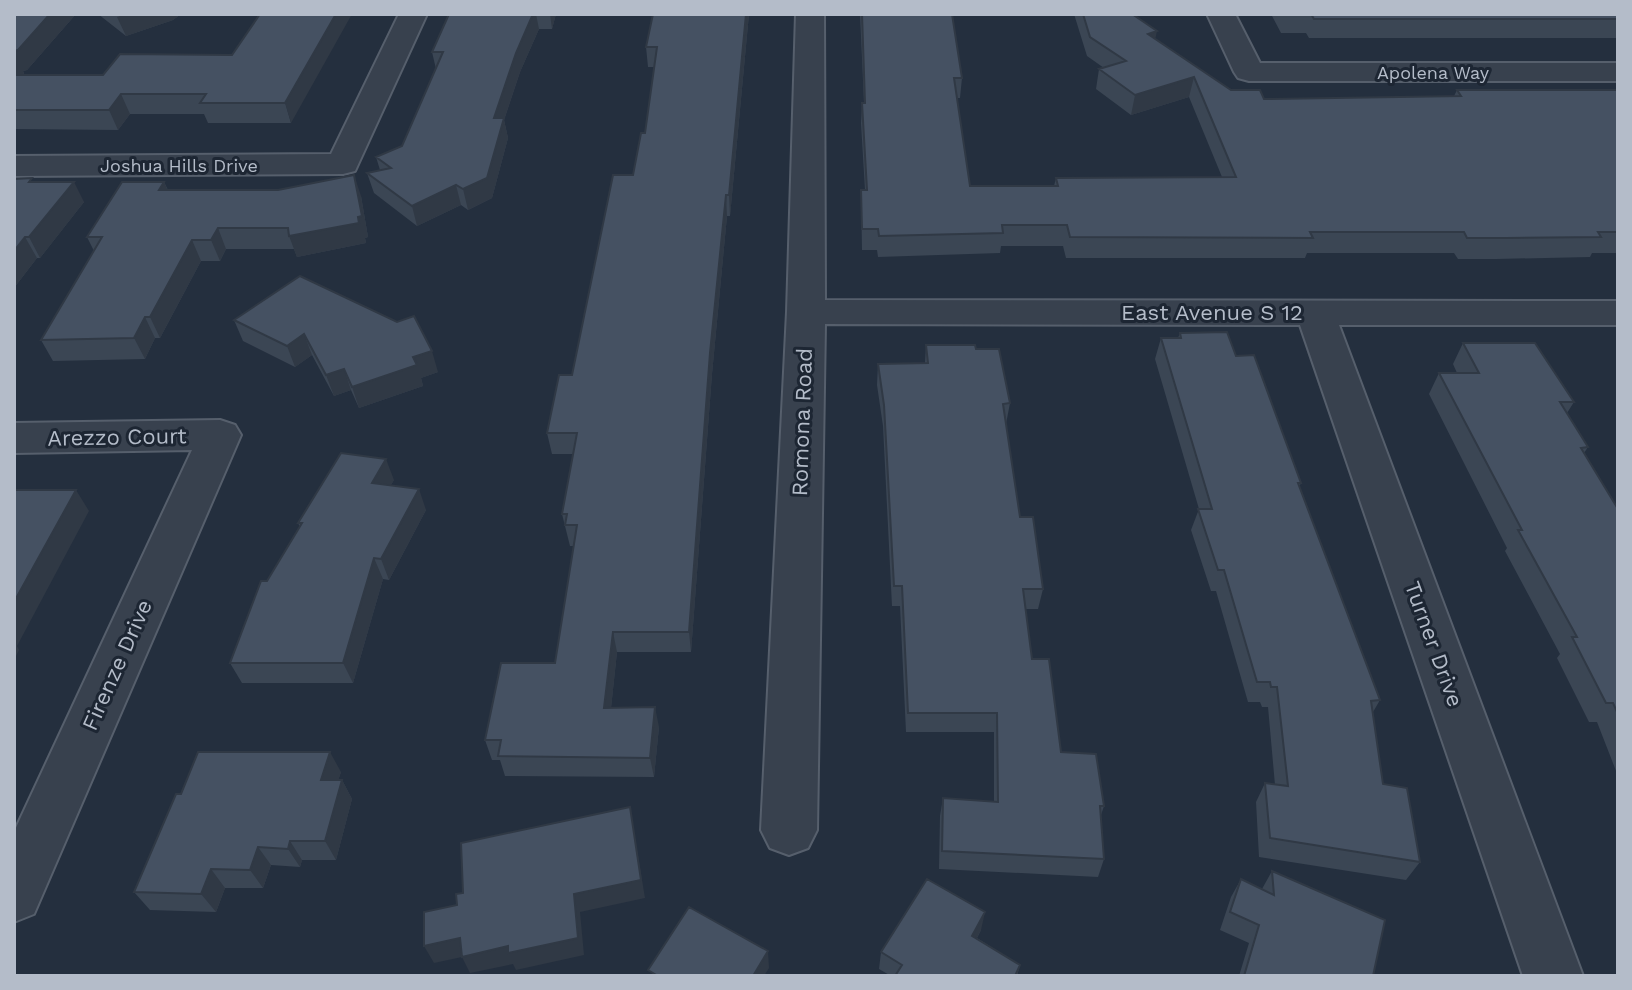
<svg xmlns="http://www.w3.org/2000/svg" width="1632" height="990" font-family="'Work Sans',sans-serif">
  <rect width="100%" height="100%" fill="#242f3e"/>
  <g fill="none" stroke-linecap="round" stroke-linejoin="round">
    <g stroke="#565f6c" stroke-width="4">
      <path id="minor" d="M399 14H427L355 171 343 174 14 176V156L331 154Z
        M796 14H824L825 300 1618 301V325H1339L1583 976H1523L1300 325 825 324 817 830 808 848 789 855 770 848 761 830 787 312Z
        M1207 14H1235L1260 63H1618V81H1249L1238 78 1234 72Z
        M220 420 235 425 241 435 34 914 14 922V832L192 450 14 453V423Z"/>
    </g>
    <use href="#minor" fill="#38414e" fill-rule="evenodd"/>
  </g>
  <path fill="#3b4654" d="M14 14H76L27 70 23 71 24 73 23 75H103L232 55 260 14 291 123H208L204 114H130L118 130 14 129Z
    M98 14H181L173 20 126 36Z
    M449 14H556L552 29H539L520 72 504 120 508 138 492 198 468 210 461 205 417 226 374 193 367 173 380 170 376 157 402 146 436 69 432 52Z
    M749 14 730 216H727L712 374 691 652H617L611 708 659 727 654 777 505 776 500 760H492L485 740 555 663 574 546H570L562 514 573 454H552L547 433 572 375 633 175 645 133 654 67H648L646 47Z
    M860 14H952L962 78 960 98H957L970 186H1054L1056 178 1222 177 1189 97 1131 115 1096 89 1099 69 1104 68 1087 56 1074 14H1132L1155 39 1231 90 1264 99 1454 96 1457 90H1618V253H1592L1590 257 1496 259H1458L1454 253H1307L1305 258H1066L1063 246H1001L1000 253 878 257 877 250H862L861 190H865L861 123 862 103H864Z
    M1271 14H1618V38H1309L1306 33H1281Z
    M34 182 84 202 40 258H37L14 288Z
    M164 182 168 190 361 196 368 237 365 238 366 243 297 257 294 249H226L220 261H201L160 338H155L145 359 53 361 41 340 94 251 87 237Z
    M234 320 438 372 421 378 423 386 359 408 351 390 334 396 312 355 295 367 243 341Z
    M1180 333 1236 356 1301 483 1299 487 1380 700 1373 712 1383 784 1420 862 1406 880 1259 857 1256 802 1265 783 1275 785 1268 707H1262L1260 702H1248L1216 591H1211L1191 530 1199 509 1155 359 1161 338H1178Z
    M1463 343 1574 402 1567 413 1588 447 1584 453 1618 509V776L1597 722H1589L1557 658 1560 654 1505 551 1507 548 1429 394 1439 373H1457L1453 364Z
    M926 345 976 349 1010 403 1006 424 1020 517 1043 589 1038 609H1025L1032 659 1061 752 1104 806 1101 815 1104 859 1098 877 939 869 940 816 943 798 994 802V732H906L900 606H892L883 426 877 385 878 364 925 363Z
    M394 480 390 486 426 510 389 580 383 579 353 683H242L230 663 300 527 298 523Z
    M341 772 338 780H342L352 799 336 860H302L300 867 271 865 263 888H225L216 912 150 910 134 892 181 794Z
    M1272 871 1373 976H1239L1249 943 1220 930 1231 897 1241 879 1262 889Z
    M981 930 977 938 1020 965 1017 976H891L879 969 881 952Z"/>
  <path fill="#303945" d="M50 14H76L27 70 23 71 24 73 14 89V51Z
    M126 14H181L173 20 126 36 117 17Z
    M336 14H352L291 123 285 103Z
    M533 14H536L539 29 520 72 504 120 508 138 492 198 468 210 463 189 494 118 516 53Z
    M550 14H556L552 29Z
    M746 14H749L730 216 729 195Z
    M1157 31 1153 50 1148 34Z
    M1194 77 1189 97 1131 115 1135 95Z
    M121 94 130 114 118 130 109 110Z
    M354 175 361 196 368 237 365 238 366 243 297 257 289 236Z
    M74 182 84 202 40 258 29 237Z
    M164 182 173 202 159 190Z
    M456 185 461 205 417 226 412 206Z
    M726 195 727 216 712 374 691 652 689 632 710 353Z
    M218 228 226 249 220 261 211 240Z
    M25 237 37 258 14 288V251Z
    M192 240 201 261 160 338 150 317Z
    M145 317 155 338 145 359 134 338Z
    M304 334 312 355 295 367 287 346Z
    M432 351 438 372 421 378 423 386 359 408 352 387 413 357Z
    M344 369 351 390 334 396 326 375Z
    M386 459 394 480 379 504 372 483Z
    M419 489 426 510 389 580 381 559Z
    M76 490 89 511 17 646 19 650 14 660V602Z
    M374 558 383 579 353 683 343 663Z
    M613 632 617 652 609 727 604 708Z
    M655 707 659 727 654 777 650 758Z
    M330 752 341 772 332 799 321 780Z
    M342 780 352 799 336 860 325 841Z
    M630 807 645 898 580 912 584 955 516 970 513 964 470 973 462 957 434 963 424 946 574 894Z
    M290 841 302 860 300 867 288 849Z
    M258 847 271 865 263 888 250 870Z
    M211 869 225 888 216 912 201 894Z
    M985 912 981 930 969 953 972 936Z
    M768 951 769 968 764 976H753Z"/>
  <path fill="#455162" stroke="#303945" stroke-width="2" d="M14 14H50L18 50 14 51Z
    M260 14H336L285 103H200L206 94H121L109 110H14V75H103L120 54 232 55Z
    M449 14H533L516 53 494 118H504L487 178 463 189 456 185 412 206 367 173 391 168 376 157 402 146 443 52H432Z
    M653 14H746L729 195H726L710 353 689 632H613L604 708 655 707 650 758 498 756 501 740H485L501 663H555L577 525H565L567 514H562L577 433H547L559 375H572L613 175H633L641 133H645L657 47H646Z
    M862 14H952L962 78H954L970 186H1058L1056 178 1236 177 1194 77 1135 95 1099 69 1126 61 1090 37 1083 14H1132L1157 31 1148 34 1231 90H1260L1264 99 1461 96 1457 90H1618V232H1598L1601 237 1506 238H1467L1464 232H1310L1313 238 1070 237 1067 225H1002L1003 233 879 236 878 229H862L861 190H867L862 103H865Z
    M1311 14H1618V19H1314Z
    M354 175 362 216 358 217 359 223 289 236 288 228H218L211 240H192L150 317H145L134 338 41 340 102 237H87L122 182H164L159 190H278Z
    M32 178 29 182H74L29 237H25L14 251V179Z
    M300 276 397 322 414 316 432 351 413 357 417 365 352 387 344 369 326 375 304 334 287 346 234 320Z
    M1227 332 1236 356 1254 355 1301 483H1298L1380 700 1371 701 1383 784 1407 788 1420 862 1270 838 1265 783 1288 786 1277 687H1271L1270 682H1257L1224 570H1218L1198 509H1212L1161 338H1181L1180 333Z
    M1463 343H1535L1574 402H1560L1588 447 1581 448 1618 509V714L1613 703H1606L1572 637H1577L1518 530H1522L1439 373H1479Z
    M926 345H975L976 349H999L1010 403 1003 404 1020 517H1033L1043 589H1023L1032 659H1049L1061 752 1096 754 1104 806H1100L1104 859 942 851 943 798 998 802 997 713H908L902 586H894L884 405 878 364 928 363Z
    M341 453 386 459 372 483 419 489 381 559 374 558 343 663H230L261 581H267L302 523H298Z
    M14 490H76L14 602Z
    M198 752H330L321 780H342L325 841H290L288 849 258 847 250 870 211 869 201 894 134 892 176 794H181Z
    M630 807 641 880 574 894 578 938 508 953V946L462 957 460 938 424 946V912L457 905 456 894 463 893 461 843Z
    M1272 871 1385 920 1373 976H1244L1259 925 1230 912 1241 879 1274 895Z
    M927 879 985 912 972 936 1020 965 1015 976H895L902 965 881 952Z
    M689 907 768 951 753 976H658L648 970Z"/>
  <g text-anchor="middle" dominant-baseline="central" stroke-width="6" stroke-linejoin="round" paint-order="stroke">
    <g font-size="18" fill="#b4bcc9" stroke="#1d2633">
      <text x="1433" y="72">Apolena Way</text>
      <text x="179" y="165">Joshua Hills Drive</text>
    </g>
    <g font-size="22" fill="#b4bcc9" stroke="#1d2633">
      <text x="1212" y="312">East Avenue S 12</text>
      <text transform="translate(802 422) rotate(-88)">Romona Road</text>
      <text transform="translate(117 437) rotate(-1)">Arezzo Court</text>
      <text transform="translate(1434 644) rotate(70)">Turner Drive</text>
      <text transform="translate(117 665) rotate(-66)">Firenze Drive</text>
    </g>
  </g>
  <rect width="1632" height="990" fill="none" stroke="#b4bcc9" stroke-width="32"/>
</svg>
